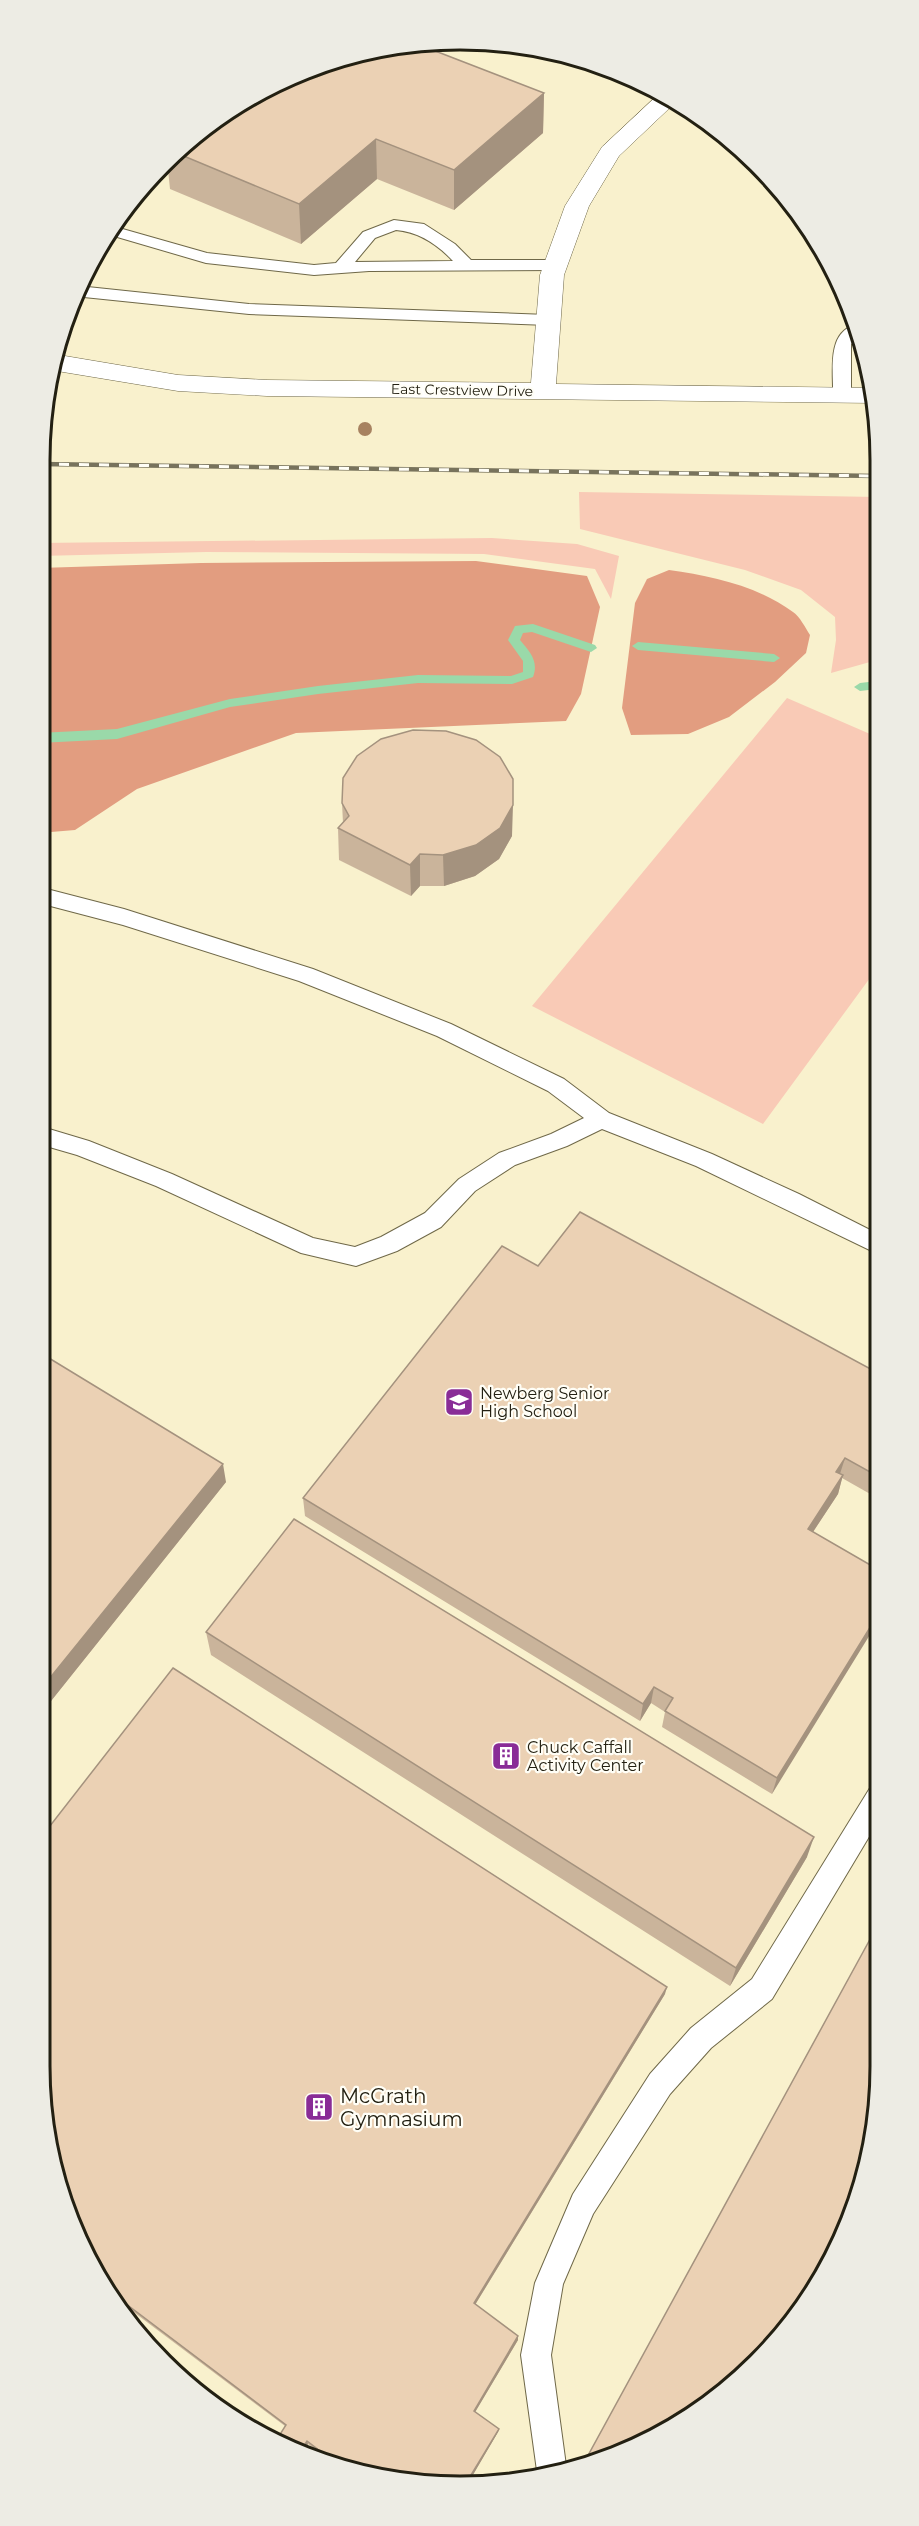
<svg xmlns="http://www.w3.org/2000/svg" width="919" height="2526" font-family="Montserrat,sans-serif">
  <rect width="100%" height="100%" fill="#f9f1cd"/>
  <path fill="#f9cab6" d="M579 492 877 497V660L831 673 836 640 835 617 801 590 745 570 580 529Z
    M492 538 577 544 619 556 611 599 595 569 484 554 206 552 39 556V543Z
    M787 698 877 737 878 967 763 1124 532 1006Z"/>
  <path fill="#e29d80" d="M476 561 587 576 600 607 581 694 566 721 296 733 137 789 75 830 39 833V568L201 563Z
    M669 570C712 576 758 586 793 612 800 617 805 627 810 635L806 653 775 682 729 717 688 734 631 735 622 708 635 603 647 579Z"/>
  <g fill="none" stroke-linecap="round" stroke-linejoin="round">
    <path fill="#9ad9a9" fill-rule="evenodd" d="M533 624 595 645 597 648 591 652 532 632 523 633 520 640C530 652 539 661 533 677L512 684 418 683 318 694 230 707 117 739 39 743V733L117 729 230 699 318 686 418 675 511 676 523 672V661L508 640 515 626Z
      M638 642 774 654 780 658 774 662 638 650 632 646Z
      M877 681V689L860 691 854 687 860 683Z"/>
    <g stroke="#6f6848" stroke-width="2">
      <path id="lane" d="M394 220 424 224 455 244 471 260H555L563 265 555 270 369 271 314 275 206 263 107 234 112 226 207 253 314 265 336 263 363 232ZM396 230C419 232 437 244 453 261L355 262 375 238Z
        M78 286 249 304 548 315 554 316 556 320 554 324 548 325 249 314 74 296Z
        M853 326 856 339 851 344V396L848 400H836L833 396C834 375 826 334 853 326Z
        M39 887 124 909 313 969 451 1024 564 1079 609 1113 712 1154 799 1194 878 1234V1254L696 1166 602 1129 567 1146 515 1165 475 1191 441 1227 397 1251 356 1266 301 1253 156 1186 77 1155 39 1144V1126L89 1141 172 1174 313 1238 355 1247 381 1237 425 1213 459 1179 499 1153 551 1134 584 1118 548 1091 437 1036 299 981 123 925 39 903Z
        M879 1785V1820L772 1999 711 2048 670 2094 593 2214 563 2284 551 2355 567 2473 538 2478 521 2355 535 2283 573 2194 650 2074 691 2028 752 1979 870 1788Z"/>
    </g>
    <g stroke="#6f6848" stroke-width="1">
      <path id="street" d="M661 92 677 101 619 156 589 206 564 275 556 384 871 388 876 403 267 396 178 391 51 370 53 354 178 375 267 380 531 383 540 275 565 206 602 147Z"/>
    </g>
    <use href="#lane" fill="#fff" fill-rule="evenodd"/>
    <use href="#street" fill="#fff" fill-rule="evenodd"/>
    <g stroke="#78735c" stroke-width="4.5">
      <path id="rail" d="M39 464 877 476"/>
    </g>
    <use href="#rail" stroke="#fffef6" stroke-width="3" stroke-dasharray="10" stroke-linecap="butt"/>
  </g>
  <circle fill="#a78260" cx="365" cy="429" r="7"/>
  <path fill="#cab49b" d="M544 93 543 133 454 210 377 179 301 244 170 189 167 160 182 144Z
    M342 803 512 836 499 859 475 876 444 886H420L411 896 339 860 338 828 343 823Z
    M538 1266 878 1373 879 1499 842 1478 838 1494 813 1532 879 1570 772 1794 662 1727 665 1712 651 1703 640 1721 305 1516 303 1498Z
    M39 1352 226 1482 47 1706 39 1700Z
    M206 1632 807 1857 730 1986 211 1655Z
    M665 1994 475 2305 518 2340 475 2412 499 2429 498 2432 467 2485 405 2483 331 2461 308 2444 303 2452 284 2447 279 2443 277 2439 285 2426 115 2298 71 2227Z"/>
  <path fill="#a4927e" d="M544 93 543 133 454 210V170Z
    M376 139 377 179 301 244 299 204Z
    M513 805 512 836 499 859 475 876 444 886 443 855Z
    M420 854V886L411 896 410 865Z
    M845 1458 839 1477 836 1472Z
    M223 1464 226 1482 47 1706 41 1689Z
    M843 1475 838 1494 803 1547 808 1529Z
    M879 1613V1620L772 1794 777 1778Z
    M654 1687 651 1703 640 1721 643 1704Z
    M814 1837 807 1857 730 1986 736 1968Z
    M667 1987 665 1994 473 2308 474 2303Z
    M518 2336V2340L474 2414V2411Z
    M499 2429 498 2432 467 2485H465Z
    M307 2441 308 2444 303 2452H300Z"/>
  <path fill="#ebd1b4" stroke="#a4927e" stroke-width="1.5" d="M412 42 544 93 454 170 376 139 299 204 174 152 182 144 249 96 324 61 404 43Z
    M413 730 446 731 476 740 500 757 513 779V805L500 828 476 845 443 855 420 854 410 865 338 828 349 816 342 803 343 778 357 756 381 739Z
    M580 1212 878 1373 879 1477 845 1458 836 1472 843 1475 808 1529 879 1570V1613L777 1778 665 1711 673 1698 654 1687 643 1704 303 1498 502 1246 538 1266Z
    M39 1352 223 1464 41 1689 39 1688Z
    M294 1519 814 1837 736 1968 206 1632Z
    M173 1668 667 1987 474 2303 518 2336 474 2411 499 2429 465 2485 405 2483 336 2463 307 2441 300 2452 288 2448 277 2439 286 2425 113 2294 71 2227 47 2148 39 2067V1840Z
    M880 1921V2067L866 2175 809 2300 757 2364 693 2416 589 2463 585 2461Z"/>
  <defs>
    <g id="school-square" transform="scale(1.5)"><rect x="-9" y="-9" width="18" height="18" rx="4" fill="#892c97" stroke="#fffef6"/><path d="M0-5L7-2L0 1L-7-2ZM-4 1L0 2.5L4 1V4Q0 6-4 4Z" fill="#fff"/></g>
    <g id="building-square" transform="scale(1.5)"><rect x="-9" y="-9" width="18" height="18" rx="4" fill="#892c97" stroke="#fffef6"/><path d="M-4-6H4V6H1V3H-1V6H-4ZM-2.5-4.3h1.7v1.8h-1.7ZM.8-4.3h1.7v1.8H.8ZM-2.5-1h1.7V.8h-1.7ZM.8-1h1.7V.8H.8Z" fill="#fff"/></g>
  </defs>
  <g fill-rule="evenodd">
    <use href="#school-square" x="459" y="1402"/>
    <use href="#building-square" x="506" y="1756"/>
    <use href="#building-square" x="319" y="2107"/>
  </g>
  <g text-anchor="middle" dominant-baseline="central" stroke-width="4.5" stroke-linejoin="round" paint-order="stroke">
    <g font-size="14" fill="#232012" stroke="#fffef6">
      <text transform="translate(462 390) rotate(1)">East Crestview Drive</text>
    </g>
    <g font-size="16" fill="#232012" stroke="#fffef6" text-anchor="start">
      <text x="480" y="1393">Newberg Senior<tspan x="480" dy="18">High School</tspan></text>
      <text x="527" y="1747">Chuck Caffall<tspan x="527" dy="18">Activity Center</tspan></text>
    </g>
    <g font-size="20" fill="#232012" stroke="#fffef6" text-anchor="start">
      <text x="340" y="2096">McGrath<tspan x="340" dy="23">Gymnasium</tspan></text>
    </g>
  </g>
  <path d="M0 0H919V2526H0ZM460 50H460A410 410 0 0 1 870 460V2066A410 410 0 0 1 460 2476H460A410 410 0 0 1 50 2066V460A410 410 0 0 1 460 50Z" fill="#edece4" fill-rule="evenodd"/>
  <path fill="none" stroke="#232012" stroke-width="3" d="M460 50H460A410 410 0 0 1 870 460V2066A410 410 0 0 1 460 2476H460A410 410 0 0 1 50 2066V460A410 410 0 0 1 460 50Z"/>
</svg>
